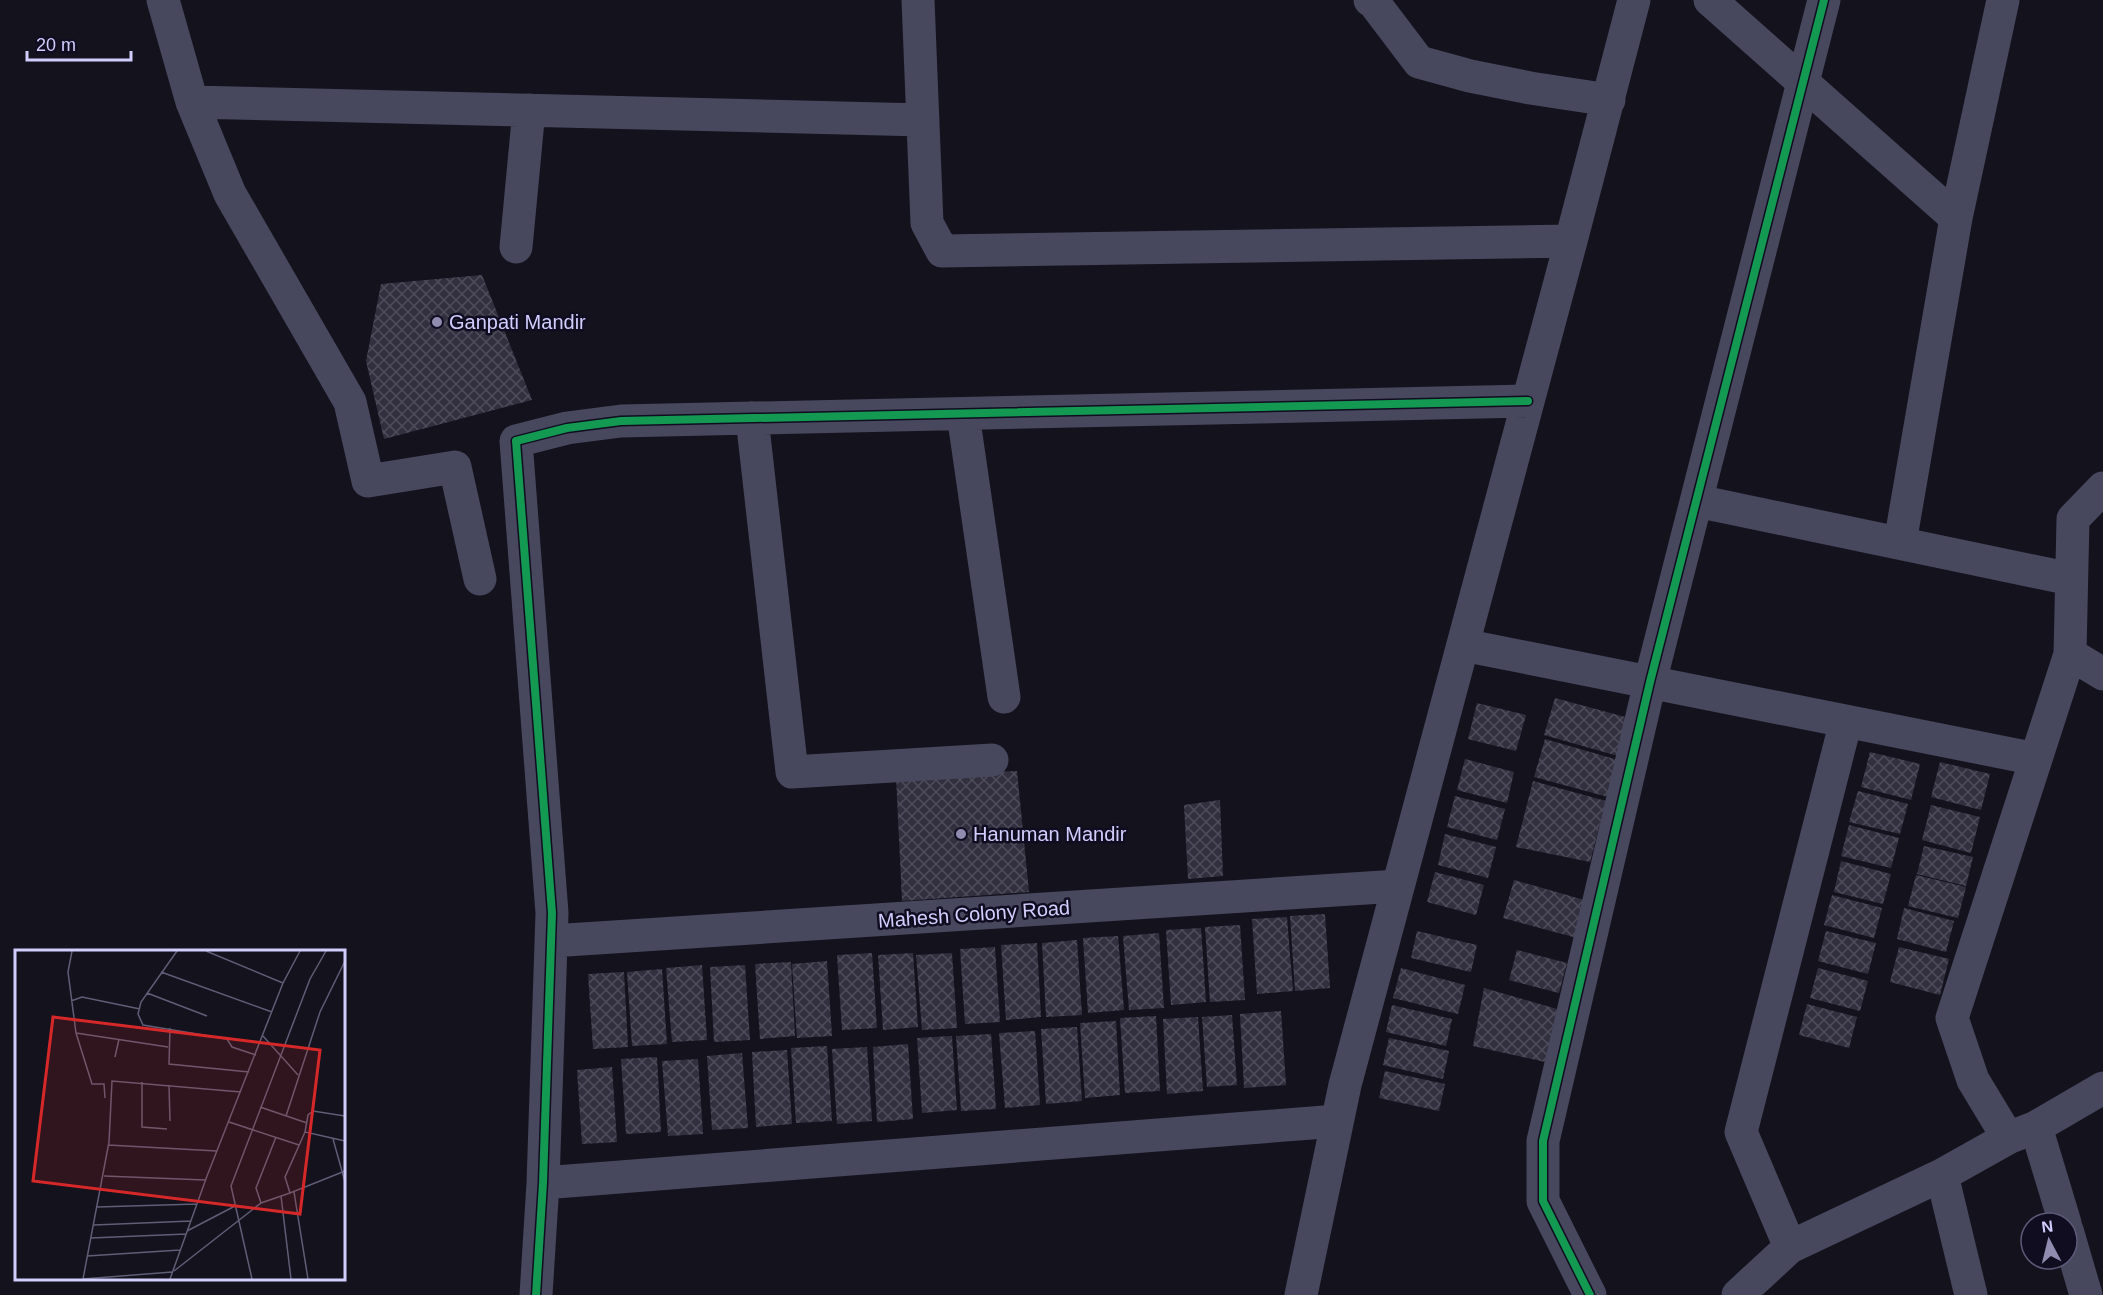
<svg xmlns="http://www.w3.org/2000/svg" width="2103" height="1295" font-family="Arial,sans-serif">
  <defs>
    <pattern id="building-cross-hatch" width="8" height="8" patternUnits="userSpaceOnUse" patternTransform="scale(1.5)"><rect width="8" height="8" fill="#32303f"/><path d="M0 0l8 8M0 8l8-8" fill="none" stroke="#4f4d5c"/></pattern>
  </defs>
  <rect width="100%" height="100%" fill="#14121d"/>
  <path fill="url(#building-cross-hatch)" d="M482 275 532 400 384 439 366 361 381 284Z
    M1555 698 1629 718 1618 756 1544 735Z
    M1477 703 1526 715 1516 751 1468 739Z
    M1545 739 1618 760 1608 797 1534 777Z
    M1870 752 1920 764 1911 800 1861 787Z
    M1465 759 1514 772 1507 803 1457 790Z
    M1940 762 1990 774 1981 810 1931 797Z
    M1017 771 1029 892 902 901 896 776Z
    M1533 781 1606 801 1590 862 1516 847Z
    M1858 791 1908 804 1900 834 1849 822Z
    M1455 796 1505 809 1497 840 1447 827Z
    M1220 800 1223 876 1188 879 1184 805Z
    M1931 805 1980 817 1971 853 1922 840Z
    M1849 825 1899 838 1891 868 1841 856Z
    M1445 834 1496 847 1488 878 1438 865Z
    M1924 846 1973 857 1966 886 1917 874Z
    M1841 861 1891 874 1883 904 1834 892Z
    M1435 872 1484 885 1476 915 1427 902Z
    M1916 875 1966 887 1958 918 1908 906Z
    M1514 880 1588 901 1577 938 1503 918Z
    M1832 895 1882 908 1874 938 1824 925Z
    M1904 908 1954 921 1946 952 1897 939Z
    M1325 914 1330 988 1295 991 1290 916Z
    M1287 917 1293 991 1257 994 1252 919Z
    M1240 925 1245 1000 1210 1002 1205 927Z
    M1201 928 1206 1002 1171 1005 1166 930Z
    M1417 931 1477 945 1471 972 1411 958Z
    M1826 931 1876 943 1868 974 1818 961Z
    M1159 933 1164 1008 1129 1010 1123 936Z
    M1118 936 1124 1010 1088 1013 1083 938Z
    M1077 940 1082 1015 1046 1017 1042 943Z
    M1037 943 1041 1017 1006 1020 1001 945Z
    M995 947 1000 1022 965 1024 960 949Z
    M1899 947 1949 959 1940 995 1890 982Z
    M1517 950 1567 963 1559 993 1509 980Z
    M872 953 877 1028 842 1030 837 955Z
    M913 953 918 1027 883 1030 878 955Z
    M952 953 957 1028 922 1030 916 955Z
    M827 961 832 1036 797 1038 792 964Z
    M791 962 795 1036 760 1039 755 964Z
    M702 965 707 1040 672 1042 666 968Z
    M745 965 750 1040 714 1042 710 967Z
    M1401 968 1465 985 1458 1014 1393 998Z
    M1818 968 1868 981 1860 1011 1810 998Z
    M662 969 667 1044 632 1046 627 972Z
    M624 972 628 1047 593 1049 588 974Z
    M1484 988 1557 1009 1545 1062 1473 1046Z
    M1807 1004 1857 1017 1849 1048 1799 1035Z
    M1392 1005 1452 1019 1446 1046 1386 1032Z
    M1281 1011 1286 1085 1244 1088 1240 1014Z
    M1232 1015 1237 1085 1207 1087 1202 1017Z
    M1156 1016 1160 1091 1125 1093 1120 1018Z
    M1198 1017 1203 1091 1167 1094 1163 1019Z
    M1116 1021 1120 1095 1085 1098 1080 1023Z
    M1077 1027 1082 1101 1046 1104 1041 1029Z
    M1035 1031 1040 1105 1005 1108 999 1033Z
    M991 1034 996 1109 961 1111 956 1036Z
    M952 1036 957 1110 922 1113 917 1038Z
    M1389 1038 1449 1051 1443 1079 1383 1065Z
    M908 1044 913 1119 877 1122 873 1047Z
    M827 1046 832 1121 796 1123 791 1048Z
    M867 1047 872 1121 837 1124 832 1049Z
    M787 1050 792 1124 756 1127 752 1052Z
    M742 1053 748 1128 712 1130 707 1056Z
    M657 1057 661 1132 626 1134 621 1059Z
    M698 1059 703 1134 668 1136 662 1061Z
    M612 1067 617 1142 582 1144 577 1070Z
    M1385 1071 1445 1084 1439 1111 1379 1098Z"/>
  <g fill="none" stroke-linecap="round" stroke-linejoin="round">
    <path stroke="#47475d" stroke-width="33" d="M163 0 192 102 230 194 350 402 368 481 455 467 480 579
      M918 0 927 223 942 251 1571 241
      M1370 0H1372L1419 62 1470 76 1530 88 1609 100
      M1710 0 1956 218
      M192 102 923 120
      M516 247 529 110
      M963 414 1004 697
      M752 418 792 772 992 760
      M2103 488 2073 519 2070 654 2103 674
      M1697 501 2071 579
      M1900 543 1956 218 2003 0
      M1463 645 2036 759
      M2070 654 1952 1018 1973 1080 2008 1138 2036 1127 2103 1088
      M551 941 1398 886
      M2036 1127 2065 1223
      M1942 1175 1971 1295
      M543 1183 1337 1121
      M2067 1230 2086 1295
      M1790 1247 1741 1132 1846 721
      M536 1295 543 1183 552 913 516 441 567 428 621 421 1528 401
      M1301 1295 1345 1085 1571 241 1634 0
      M1590 1295 1543 1201V1141L1650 682 1824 0
      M1738 1295 1790 1247 1942 1175 2008 1138"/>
    <g stroke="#100d21" stroke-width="11">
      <path id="cycleway" d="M536 1295 543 1183 552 913 516 441 567 428 621 421 1528 401
        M1590 1295 1543 1201V1141L1650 682 1824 0"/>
    </g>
    <use href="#cycleway" stroke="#139951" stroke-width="8"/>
  </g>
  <g fill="#8f8caf" stroke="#100d21" stroke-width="2">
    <circle cx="437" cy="322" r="6"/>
    <circle cx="961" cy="834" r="6"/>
  </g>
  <g text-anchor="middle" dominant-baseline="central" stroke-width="5" stroke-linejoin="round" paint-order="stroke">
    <g font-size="20" fill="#d1cefe" stroke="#100d21" text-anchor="start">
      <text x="449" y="322">Ganpati Mandir</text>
      <text x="973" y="834">Hanuman Mandir</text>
    </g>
    <g font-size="20" fill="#d1cefe" stroke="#100d21">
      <text transform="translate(974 914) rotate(-4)">Mahesh Colony Road</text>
    </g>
  </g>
  <g transform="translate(15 950)">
    <rect width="330" height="330" fill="#14121d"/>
    <path fill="none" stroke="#605d77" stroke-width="1.5" d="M57 1 53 22 61 83 77 134H89L90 148M162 1 126 52 123 64 128 75 212 89 217 97 241 105M191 1 268 33M146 22 257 62M132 43 192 66M56 51 67 47 125 59M155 78 154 114 234 122M61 83 153 97M248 86 283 125M100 107 104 89M127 132V177L152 179M154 135 155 171M245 157 292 173M271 166 305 62 330 11M330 166 298 161 293 165 290 182 330 191M214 172 284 195M290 182 270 227 275 243 330 221M318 189 330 232M93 195 202 201M89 226 190 230M279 242 293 329M266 246 276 329M246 253 241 238 261 187M82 257 182 254M79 275 176 271M172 281 220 256M76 288 171 284M72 306 165 300M159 321 246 253 275 243M68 329 94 192 97 131 226 142M68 329 157 322M155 329 192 226 268 33 285 1M237 329 216 236 295 29 311 1"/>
    <path fill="#d62828" fill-opacity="0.15" stroke="#d62828" stroke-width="3" d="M38 67 305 100 285 264 18 231Z"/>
    <rect width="330" height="330" fill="none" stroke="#d1cefe" stroke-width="3"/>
  </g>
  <g transform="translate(2049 1241) rotate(353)"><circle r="28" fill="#100d21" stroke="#5d5a79" stroke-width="1.5"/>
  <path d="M0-4.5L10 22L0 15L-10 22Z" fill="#8f8caf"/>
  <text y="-9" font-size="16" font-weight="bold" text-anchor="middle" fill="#d1cefe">N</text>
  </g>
  <path d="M27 51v9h104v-9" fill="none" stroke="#d1cefe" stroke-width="3"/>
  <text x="36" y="51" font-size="18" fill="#d1cefe" stroke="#100d21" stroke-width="4.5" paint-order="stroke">20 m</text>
</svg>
